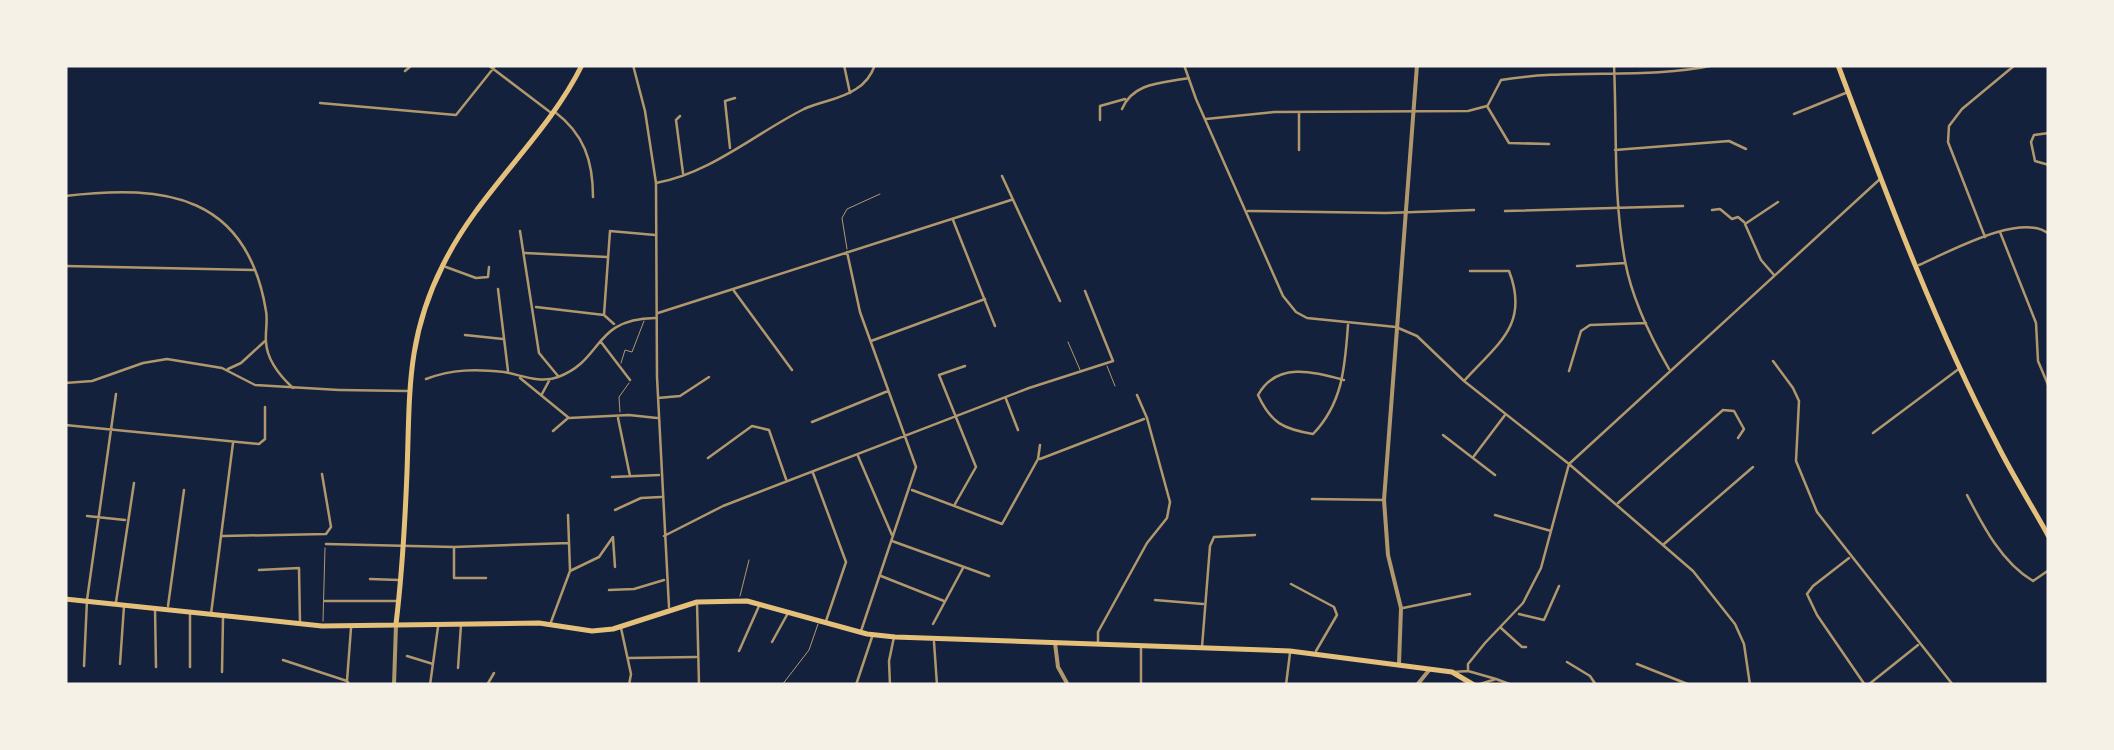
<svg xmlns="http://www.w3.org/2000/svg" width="2114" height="750" font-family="'Source Serif 4',serif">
  <rect width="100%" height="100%" fill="#14213d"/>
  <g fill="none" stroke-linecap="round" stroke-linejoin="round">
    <path stroke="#b1986c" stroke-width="1" d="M847 249 842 218 847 209 880 194
      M1068 342 1081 372
      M621 363 625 350 632 352 644 321
      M1107 366 1115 386
      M620 412 619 397 629 383
      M740 596 749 560
      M323 621 325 548
      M782 685 809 650 818 624"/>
    <path stroke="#b1986c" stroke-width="2.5" d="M65 196C166 184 247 195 266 311 268 321 265 332 266 342 267 360 280 376 293 388
      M65 266 254 270
      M228 369 241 363 265 341
      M65 383 92 381 143 363 167 359 222 368 255 385 339 390"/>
    <path stroke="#b1986c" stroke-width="2.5" d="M488 65 550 112
      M633 65 645 111 656 183 657 377 669 607
      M844 65 850 93
      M1184 65 1196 99 1283 296 1296 312 1307 318 1396 327 1417 336 1464 381 1569 464 1693 571 1735 624 1744 644 1750 685
      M1614 65C1617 130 1613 196 1625 261 1632 299 1650 336 1669 369
      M405 71 412 65
      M320 103 456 115 496 65
      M1488 105 1501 80C1572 68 1645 80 1715 65
      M1487 106 1509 143 1549 144
      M1122 109C1133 82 1163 83 1189 78
      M555 112C584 134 593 161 593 197
      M1299 112V150
      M1794 114 1848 92
      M680 116 676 120 683 173
      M1206 119 1274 112 1468 111 1487 106
      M1100 120V106L1125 99
      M2049 133 2034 135 2031 142 2035 161 2049 165
      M730 148 725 101 735 98
      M1615 150 1729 141 1746 149
      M1002 176 1060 301
      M656 183C711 173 756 133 804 109 821 101 840 100 856 89 866 83 871 76 875 65
      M1712 210 1720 209 1732 219 1738 217 1744 222
      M1248 211 1386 213 1474 210
      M1505 211 1683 206
      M953 220 995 326
      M520 231 539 353 558 376
      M2000 232 2036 323 2038 361 2049 387
      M1985 237 1948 142 1949 126 1962 109 2015 65
      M847 252 860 312 916 467 861 631
      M525 253 607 257
      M1919 265C1949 252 2022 211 2049 234
      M1577 266 1625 263
      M446 267 476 278 488 277 489 267
      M1774 275 1761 260 1745 224 1778 202
      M498 289 508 371
      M734 291 792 370
      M536 307 604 315 614 324
      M658 313 1011 200
      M604 315 610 231 655 235
      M465 335 503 339
      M871 341 985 299
      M601 342 630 380
      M1773 361 1793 388 1799 401 1796 461 1817 512 1953 685
      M1569 371 1581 331 1590 325 1646 323
      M520 378 569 418 629 415 657 418
      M426 379C452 369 476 369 504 372 521 375 540 384 558 377 604 360 592 319 655 318
      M1344 380C1313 371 1276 362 1258 395 1271 423 1283 429 1313 434 1343 403 1345 366 1348 325
      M1464 381C1497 344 1530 325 1509 271H1470
      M340 390 407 391
      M542 394 550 379
      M658 398 680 396 709 377
      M1006 399 1018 430
      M618 418 630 476
      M812 422 888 391
      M65 425 259 444 265 439V407
      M553 431 568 418
      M1873 433 1960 368
      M1443 435 1495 475
      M858 456 892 535
      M1474 456 1505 415
      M708 458 752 426 769 430 786 479
      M1040 459 1144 419
      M813 473 846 562 826 621
      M612 477 659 475
      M912 490 1002 524 1038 459 1040 445
      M1967 495C1983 526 2002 563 2033 581L2049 570
      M1312 499 1384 500
      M1618 503 1723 410 1734 411 1744 429 1738 438
      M955 504 976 467 939 375 965 366
      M615 510 641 498 661 497
      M568 515 570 570
      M1495 515 1551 531
      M87 516 125 520
      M223 536 326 534 331 527 322 474
      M664 536 723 506 1029 388 1113 361 1085 291
      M613 538 615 567
      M892 541 989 576
      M326 544 454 547 569 543
      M1664 544 1753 467
      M454 547V578H486
      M1849 558 1813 586 1807 594 1817 615 1865 685
      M259 570 299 568 300 623
      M881 576 944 601
      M370 579 399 580
      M1291 584 1334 607 1337 615 1316 651
      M609 590 634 589 664 580
      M1155 600 1203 604
      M325 601H397
      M116 602 134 483
      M697 602 699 685
      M168 606 184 490
      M155 608 156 667
      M1403 608 1470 594
      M211 614 233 443
      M1519 614 1544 620 1559 586
      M551 622 570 571 599 557 613 537
      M933 624 963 568
      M621 628 631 674 629 685
      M1501 628 1522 647H1526
      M772 642 788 613
      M934 642 937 685
      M1098 643V632L1147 543 1167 518 1170 502 1147 418 1137 395
      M1202 647 1210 546 1214 537 1255 535
      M739 651 759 606
      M407 656 433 664
      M629 658 696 657
      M283 660 347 681
      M1567 662 1590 676 1596 685
      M120 664 124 606
      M1637 664 1690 685
      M84 666 87 600 116 394
      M190 667V613
      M458 668 461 625
      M1468 671V664L1485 643 1523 603 1541 568 1569 464 1880 179
      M222 672 223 618
      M1453 672 1468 671 1496 679
      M350 685 347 681 351 628
      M430 685 438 627
      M487 685 494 673
      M856 685 873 634
      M890 685 889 661 894 637
      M1141 685V647
      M1286 685 1290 653
      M1477 685 1496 679 1512 685
      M1868 685 1918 645"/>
    <path stroke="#b1986c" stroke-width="4" d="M1055 643 1058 667 1068 685
      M1399 664 1401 608 1388 555 1384 500 1417 65
      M394 685 396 625
      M1417 685 1430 669"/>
    <path stroke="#e5c07b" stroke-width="5" d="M1838 65C1886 193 1934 323 1997 444 2013 476 2032 506 2049 537"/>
    <path stroke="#e5c07b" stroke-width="5" d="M65 599 322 626 539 623 592 631 613 629 697 602 747 601 867 634 895 637 1290 651 1452 672 1474 685
      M396 624C402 574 405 523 407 472 410 393 406 338 443 265 479 191 546 138 582 65"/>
  </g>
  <rect width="2114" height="750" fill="none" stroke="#f6f1e7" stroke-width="135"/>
</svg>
